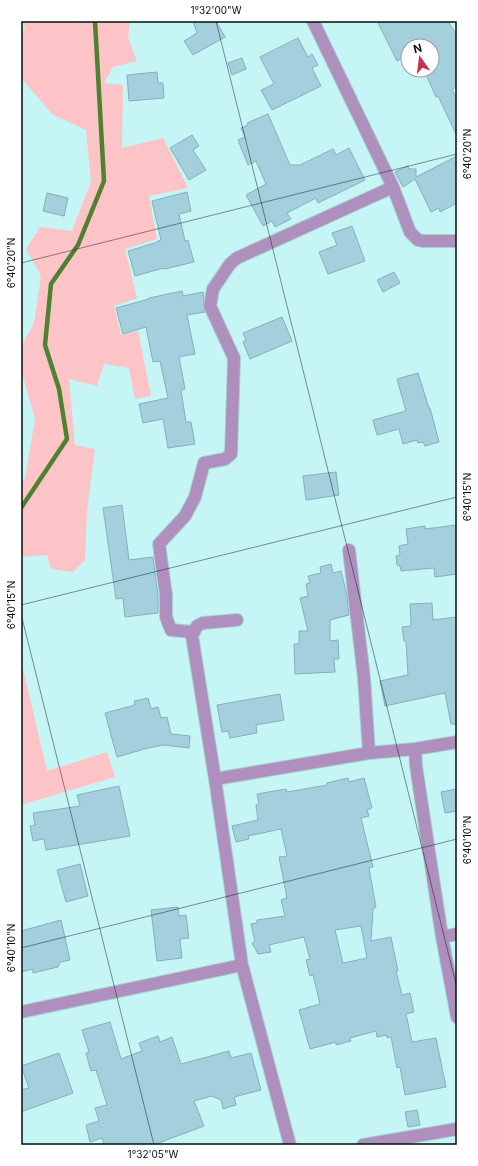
<svg xmlns="http://www.w3.org/2000/svg" width="478" height="1166" font-family="Inter,sans-serif">
  <rect width="100%" height="100%" fill="#c5f6f5"/>
  <path fill="#fdc4c8" d="M23 21H130L128 38 137 61 113 67 104 83 123 85 122 148 163 138 188 188 149 196 157 239 125 249 137 298 114 306 121 335 138 331 151 396 135 399 129 368 104 364 97 386 69 379 75 445 95 449 87 511 85 560 73 572 51 569 47 555 21 557V482L25 478 35 419 21 370V347L34 323 41 276 26 249 40 227 72 231 91 182 86 130 53 115 21 78V31L25 30Z
    M21 660 47 771 107 752 115 777 21 805Z"/>
  <g fill="none" stroke-linecap="round" stroke-linejoin="round">
    <path stroke="#4e8231" stroke-width="4.5" d="M21 508 67 439 59 389 45 345 51 284 78 245 104 181 95 21"/>
  </g>
  <path fill="#a3d0dc" stroke="#84b0bb" fill-rule="evenodd" d="M193 21H216L225 37 193 55 184 41 197 33Z
    M377 21H448L457 36V87L452 89 457 100V136L438 96 436 97 424 70H432V46H408V55L397 61Z
    M298 38 308 57 312 54 318 65 312 68 321 86 272 110 261 90 274 84 260 57Z
    M242 58 246 69 232 75 228 63Z
    M157 72 158 83H163L164 98 129 101 127 75Z
    M268 114 290 165H300L333 149 336 155 349 148 365 180 318 203 316 198 287 213 291 219 275 227 272 221 263 226 246 195 266 184 256 161 248 165 238 140 245 137 241 128 248 125 247 123Z
    M192 135 199 146 193 150 206 170 189 180 170 148Z
    M457 156V203L440 212 439 208 431 212 415 179 403 187 395 172 408 166 409 169H416V177Z
    M187 192 191 211 179 214 185 241 188 240 194 262 165 269 164 268 135 276 128 251 158 242V241L161 240 152 201Z
    M47 193 68 198 64 216 43 211Z
    M352 226 365 261 328 274 319 252 337 245 332 233Z
    M394 272 400 283 383 292 377 280Z
    M182 291 183 296 203 292 204 299 203 305 205 312 187 315 195 354 179 357 185 389 181 390 186 422H191L195 444 168 448 163 419 143 423 139 404 168 398 160 361 153 362 146 327 123 334 116 308 149 299V298Z
    M282 317 292 341 250 359 243 342 246 340 243 333Z
    M418 373 429 408H430L439 442 425 446 423 442 418 443 417 440 403 444 399 429 377 435 373 420 406 411 397 379Z
    M336 472 339 495 306 500 303 476Z
    M122 505 129 560 153 557 158 596V613L125 617 123 598 116 599 103 508Z
    M457 525V574L435 577 434 568 401 571 400 566 397 565 396 556 400 555 399 546 408 544 406 529 425 526V529Z
    M331 564 333 573 341 571 347 595 349 615 330 620V641L338 640 339 659H334L335 672 295 674 294 644H299V631H308L300 598 308 596 306 584 310 583 308 576 321 573 320 567Z
    M432 603 433 620 457 617V724H451L445 693 385 706 380 681 408 675 406 641H404L402 627 411 626 410 604Z
    M280 694 284 720 256 725 257 733 230 738 228 731 222 732 217 705Z
    M148 698 151 709 158 707 161 718 167 717 171 734 190 736 189 748 164 745 148 748 117 757 105 713 135 705 134 701Z
    M348 778 349 782 364 778 372 808 367 810 369 816 361 818 373 867 369 868 376 907 373 909 371 941 391 937 398 971H396L402 995 410 993 414 1012 406 1014 412 1042 436 1038 446 1087 405 1095 400 1067 397 1068 391 1037 387 1038V1035L377 1037 376 1031 350 1038 351 1041 336 1045V1042L310 1049 299 1010 320 1004 313 975 310 976 306 960 310 959 304 937 269 945 271 952 258 954 252 943 255 942 251 924 257 923V920L285 916 281 900 287 898 279 857 287 856 281 829 248 836 249 839 236 842 232 826 258 820 256 805 259 804 257 794 286 789 287 792 327 785V783ZM361 926 367 958 343 963 335 930Z
    M119 786 130 836 46 850 44 839 33 841 30 826 35 825 33 813 80 806 77 795Z
    M457 789V811L445 813 441 792Z
    M80 864 88 896 66 902 57 870Z
    M178 907 179 916 186 915 189 938 180 939 182 958 157 961 151 910Z
    M61 920 70 960 60 962 58 967 33 973V969L21 972V931Z
    M110 1022 121 1059 142 1051 139 1043 158 1036 160 1042 172 1037 181 1064 229 1051 231 1058 251 1053 261 1090 234 1097 236 1105 223 1109 221 1100 212 1096 194 1101 204 1126 153 1145H104L102 1138 90 1142 86 1125 99 1121 95 1108 107 1105 96 1070 91 1071 86 1053 89 1052 82 1030Z
    M59 1053 73 1093 21 1112V1090L29 1088 21 1066Z
    M417 1110 420 1125 408 1127 405 1112Z"/>
  <g fill="none" stroke-linecap="round" stroke-linejoin="round">
    <g stroke="#a6d1d1" stroke-width="14">
      <path id="minor" d="M313 21 393 187 410 232 418 240 423 241H457
        M349 550 364 678 369 753
        M237 620 203 623 197 626 192 636 215 779 242 965 290 1145
        M193 632 171 630 166 617V595L159 544 185 516 195 497 204 463 225 459 231 454 234 358 210 306 213 289 230 264 237 258 393 187
        M457 742 415 749 416 766 442 937 457 1017
        M215 779 369 753 415 749
        M442 937 457 934
        M21 1012 242 965
        M363 1145 457 1129"/>
    </g>
    <use href="#minor" stroke="#ae8fbd" stroke-width="12"/>
  </g>
  <path fill="none" stroke="#011111" stroke-width="1" stroke-opacity="0.45" d="M216 21 457 988M21 263 457 154M21 605 457 497M21 614 154 1145M21 948 457 839"/>
  <rect width="478" height="1166" fill="none" stroke="#ffffff" stroke-width="44"/>
  <g transform="translate(420 58) rotate(346)"><circle r="19" fill="#ffffff" stroke="#99a0a0"/>
  <path d="M0-3L7 15L0 10L-7 15Z" fill="#c53550"/>
  <text y="-6" font-size="11" font-weight="bold" text-anchor="middle" fill="#011111">N</text>
  </g>
  <rect x="22" y="22" width="434" height="1122" fill="none" stroke="#011111" stroke-width="1.5"/>
  <g font-size="10" text-anchor="middle" fill="#011111">
    <text x="216" y="14">1°32'00"W</text>
    <text transform="translate(467 154) rotate(-90)" y="4">6°40'20"N</text>
    <text transform="translate(11 263) rotate(-90)" y="4">6°40'20"N</text>
    <text transform="translate(467 497) rotate(-90)" y="4">6°40'15"N</text>
    <text transform="translate(11 605) rotate(-90)" y="4">6°40'15"N</text>
    <text transform="translate(467 840) rotate(-90)" y="4">6°40'10"N</text>
    <text transform="translate(11 948) rotate(-90)" y="4">6°40'10"N</text>
    <text x="153" y="1158">1°32'05"W</text>
  </g>
</svg>
